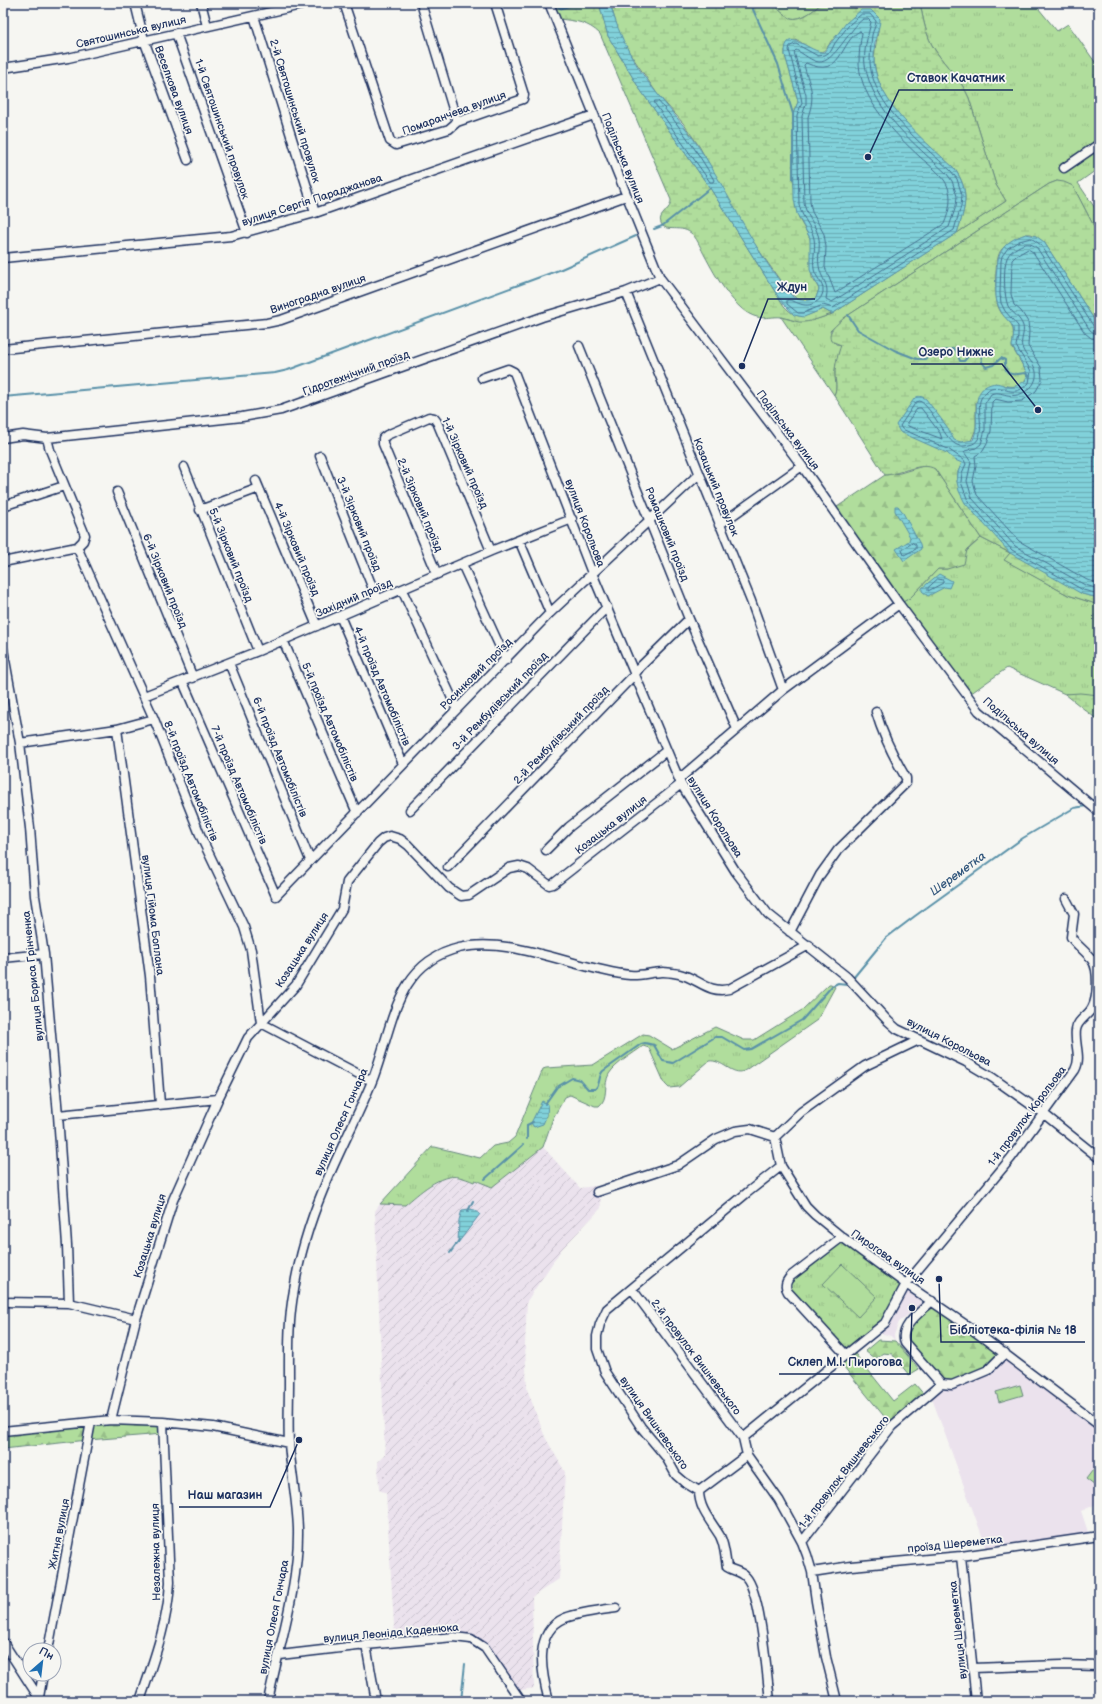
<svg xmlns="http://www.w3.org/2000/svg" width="1102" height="1704" font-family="'Balsamiq Sans',sans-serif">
  <defs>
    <pattern id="industrial-furrows" width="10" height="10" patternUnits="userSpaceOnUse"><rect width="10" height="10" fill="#ebe2ed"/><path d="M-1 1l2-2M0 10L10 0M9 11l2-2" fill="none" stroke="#c9c2ce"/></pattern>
    <pattern id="grass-tufts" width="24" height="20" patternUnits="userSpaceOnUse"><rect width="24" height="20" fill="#b0dd9c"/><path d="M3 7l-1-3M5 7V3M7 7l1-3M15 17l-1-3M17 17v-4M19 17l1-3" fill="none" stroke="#97be89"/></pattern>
    <pattern id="forest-firs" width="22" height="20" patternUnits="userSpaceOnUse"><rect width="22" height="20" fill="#b0dd9c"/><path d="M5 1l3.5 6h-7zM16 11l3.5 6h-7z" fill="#97be89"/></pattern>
    <pattern id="wetland-marsh" width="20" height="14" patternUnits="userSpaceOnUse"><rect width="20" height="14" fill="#b0dd9c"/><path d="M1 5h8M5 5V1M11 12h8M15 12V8" fill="none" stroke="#97be89"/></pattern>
    <pattern id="water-rules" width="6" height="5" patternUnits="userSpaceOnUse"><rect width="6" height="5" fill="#81d1da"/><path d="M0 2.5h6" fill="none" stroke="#69aab4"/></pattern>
  </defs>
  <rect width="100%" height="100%" fill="#f6f6f2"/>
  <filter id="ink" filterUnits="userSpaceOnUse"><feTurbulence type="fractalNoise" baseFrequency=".025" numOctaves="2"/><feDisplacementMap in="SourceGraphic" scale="8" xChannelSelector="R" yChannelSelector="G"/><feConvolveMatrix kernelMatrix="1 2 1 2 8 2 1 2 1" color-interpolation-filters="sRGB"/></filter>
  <g filter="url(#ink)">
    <path fill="#ebe2ed" d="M907 1291H913L919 1297 921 1304 899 1322 894 1335 895 1341 891 1336 879 1333 888 1324 902 1294Z
      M1005 1353 1099 1425V1503L1081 1511 1090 1538 988 1552 930 1393Z"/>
    <path fill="url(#industrial-furrows)" d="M543 1147 580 1188 595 1186 600 1192 601 1208 561 1250 527 1301 525 1345 527 1389 545 1437 565 1472 559 1579 532 1597 534 1688 515 1691 485 1648 471 1639 395 1642 386 1493 379 1490 378 1462 385 1455 375 1211 380 1204 405 1205 424 1189 441 1179 458 1177 474 1182 475 1180 492 1187Z"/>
    <path fill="url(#grass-tufts)" stroke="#66867d" d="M774 3H822C813 11 797 25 785 15 780 12 777 7 774 3Z
      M920 3H1034L1057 31 1068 24 1095 62 1099 59V168L1078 183 1099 214V236L1073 186 1057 181 1049 184 844 318 830 331 836 344 842 345C838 354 835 364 835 373 835 382 838 387 834 395L781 317C804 324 809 322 832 314L1006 201 996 185 969 98C961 79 946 67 935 50 926 37 923 18 920 3Z
      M981 538 1010 553 1005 560 1068 595 1099 605V695L1065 694 1007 668 967 696 899 604 910 598 938 569H947Z
      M829 984H831L835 987 817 1020 744 1071C732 1076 722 1059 709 1061L679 1087 669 1088 665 1084 649 1048 643 1046C633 1054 616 1063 609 1074 603 1085 609 1098 599 1106H595L570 1095 565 1097 553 1118 543 1147 492 1187 475 1180 474 1182C469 1180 464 1178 459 1177 440 1173 418 1194 405 1205L380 1204 432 1147H435L480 1158 493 1146 508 1143 515 1137 543 1069 546 1068 593 1065 643 1034 649 1035 672 1049 715 1027 744 1040H754L802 1010Z
      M842 1237 906 1284 885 1323 846 1355 788 1292 787 1281Z"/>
    <path fill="url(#forest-firs)" stroke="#66867d" d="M923 466H930L935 469 981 538 967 550 964 564 947 569H938L910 598 899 604 834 509 885 475 900 473Z
      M1099 777V807L1095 803 1094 786Z
      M932 1301 1005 1353 988 1370 946 1386 903 1336Z
      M878 1340 895 1341 919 1369 909 1375 892 1354 883 1353 875 1359 865 1351Z
      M852 1350 893 1401 915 1384 926 1397 892 1426 839 1361Z
      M91 1422H163V1434L88 1440 3 1449V1431Z"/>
    <path fill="url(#wetland-marsh)" stroke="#66867d" d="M554 3H599L608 36 639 88 710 188 784 306C799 322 805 316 823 309L832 314C822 317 810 323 799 322 793 321 788 318 782 317 774 316 765 319 757 317 735 312 715 275 705 256 701 249 698 240 693 235 682 223 665 234 661 223 657 214 672 210 671 200L600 34C588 22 576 21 559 19Z
      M610 3H774C777 7 780 12 785 15 797 25 813 11 822 3H920C923 18 926 37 935 50 946 67 961 79 969 98L996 185 1006 201 957 233C965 208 971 191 954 168 924 141 880 107 874 63 873 50 882 24 877 16L831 41C821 62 811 48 797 40L785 50V55L797 97 798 102 793 114V179L799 219 810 238 811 246 810 263 812 277 819 289 816 298 808 301 797 299 786 289 749 236 699 146 683 123 658 95 627 49 619 33Z
      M1057 181 1064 182 1073 186 1099 236V327L1044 242C1040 240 1035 235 1031 234 1026 233 1018 237 1014 240 1010 243 1005 246 1002 249 994 257 995 292 997 303 1003 325 1018 315 1012 347L1027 373C1027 391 1007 387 995 383L976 402V429L958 472 957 482 1082 594 1099 598V605L1068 595 1004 560 1010 553 981 538 935 469C922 461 901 474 885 475L834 395C838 387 835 382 835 374 835 364 838 354 841 345L831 341C827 330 837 325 844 318L1049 184Z
      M1080 693 1099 695V721L1065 694Z"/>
    <path fill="#b0dd9c" stroke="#66867d" d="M842 1264 877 1297 858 1317 823 1284Z
      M1020 1385 1023 1395 999 1402 996 1392Z
      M1099 1462V1489L1086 1479Z"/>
    <path fill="url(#water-rules)" stroke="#5890a8" d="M557 3H576L573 5 561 9 558 7Z
      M599 3H610C619 38 636 68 659 96 672 113 687 128 698 146 731 195 753 252 793 297 800 301 808 302 816 298L819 289 810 270V238L797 214 794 199 793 114 798 102 797 97 785 55C784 23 811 54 824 52L846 23 861 10H871L880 19C880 25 878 29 877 34 874 43 874 53 874 62 877 103 926 142 954 168 971 192 965 208 957 233L832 314 823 309 804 317 794 315 779 298 710 188 639 88 608 36Z
      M1026 234 1036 236 1044 242 1099 327V598L1082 594 1010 553 965 503 959 491 957 482 958 472 962 463 955 460 947 453 900 432 896 425 914 399C918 395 921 396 926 399L948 428 954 440 961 442 973 440C974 436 976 432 976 428 978 413 971 390 991 384 1005 380 1006 395 1026 380L1027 373 1012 346C1018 317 1006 327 998 305 995 298 996 289 996 281 997 255 999 243 1026 234Z
      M895 506H898L902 511 920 544 921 549 904 561 896 549 909 541 910 537 895 511Z
      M939 574 952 581 949 588 945 587 928 596 922 591V588Z
      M542 1101 548 1104 547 1115 543 1124 534 1127 531 1123Z
      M469 1209 475 1210 480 1214 458 1243 459 1220 462 1210Z"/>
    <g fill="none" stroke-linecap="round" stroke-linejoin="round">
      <path stroke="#447090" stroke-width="1" d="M862 14H870L876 21C876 26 873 30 872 35 871 44 870 54 870 63 873 106 922 144 951 171L957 179 962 195 961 206 954 230 833 308 823 305 803 313H798L787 304V300C796 300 804 310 816 302 820 300 822 296 823 292 824 283 815 277 814 269 812 257 817 246 813 235 809 223 801 216 799 204L797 115 802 103 801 97 789 50 790 46 796 44 818 56 825 55 831 51 835 43 849 25Z
        M863 19H868L871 22C868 36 863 51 865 65 873 112 915 144 947 174L952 181 957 196 956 206 949 227 832 302 826 299C830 283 821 280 819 266 817 254 822 243 817 232 813 221 806 215 804 203L802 116 806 104V95L794 52 796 50C804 54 811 61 819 62 834 63 849 29 863 19Z
        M860 31 862 33C860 43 859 53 859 64 861 100 895 134 920 157 929 165 942 174 947 185 953 198 949 212 944 224L835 293 825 267 826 247 824 234 812 212 810 202 808 117C816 93 810 88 804 65L806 63C843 80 839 41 860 31Z
        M655 101H658C680 126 697 151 714 180L713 182H710L655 104Z
        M1099 329 1094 327 1041 245 1031 238 1019 241 1008 248 1002 256 1001 261 1000 294 1001 303 1005 311 1018 326V336L1016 346 1031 371 1029 383C1026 386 1021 390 1016 391 1006 393 995 382 987 391 984 394 981 397 980 401 977 414 988 442 969 445 965 446 961 447 957 445 946 441 933 409 920 401L916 402 900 426 902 429 948 449 964 460 966 464 962 473 961 482 968 501 1012 550 1083 590 1099 594
        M1099 334 1094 333 1090 330 1037 248C1030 242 1025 243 1018 247 1013 250 1009 253 1007 258 1003 267 1004 297 1008 306 1012 313 1020 317 1023 326 1025 333 1020 341 1022 347 1026 360 1042 367 1034 383 1032 387 1029 389 1026 391 1009 402 1002 389 991 394L985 403V430L981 444 976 448 965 451 964 452 971 462 967 481 972 498 1015 546 1085 585 1099 589
        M1099 340 1091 338 1085 333 1033 252 1028 249 1016 256 1012 260 1011 294 1014 305 1021 311 1028 322 1029 331 1028 346 1041 367 1042 380 1036 391 1022 401 1008 402 995 399 992 402 991 431 987 444 983 451 975 456 976 466 973 481 977 495 1019 541 1087 580 1099 583
        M918 408H921L940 433 942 439 908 426 907 423Z
        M913 543 916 545V549L904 555 902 550Z
        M938 579 943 580V583L928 591V588Z"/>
      <path stroke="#5890a8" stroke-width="2" d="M750 3 778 64 793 114V179
        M654 229 662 226 710 188
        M848 315 858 330 894 350 917 359H925L936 352 953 349 956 350 960 361H964L971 353 976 351 981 354 982 362 986 367 993 365 1001 358 1005 360C1004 377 1012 375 1025 373L1029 376
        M3 397 275 373 288 370 559 270 636 236
        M1093 801 1099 789
        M854 977 886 938 915 916 1023 838 1074 808 1086 806
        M545 1104 557 1087 572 1078 580 1080 588 1089H595C601 1084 598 1076 603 1071L641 1044 645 1043 654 1045 663 1061 673 1063 715 1037H722L744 1050 751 1049 802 1020 832 986 838 983 847 984
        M527 1139V1125L533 1122
        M485 1179 523 1145
        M468 1211 473 1201
        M450 1253 459 1240
        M461 1701 465 1664"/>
      <g stroke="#1b2f5e" stroke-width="11">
        <path id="minor" d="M135 3 144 40 188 160
          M201 3 207 26
          M344 3 390 141 396 145 449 129 457 122 523 99 524 95 495 3
          M421 3 457 122
          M549 3 660 278 802 466 899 604 979 711 1099 812
          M254 16 315 213
          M176 33 247 233
          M3 68 68 58 310 3
          M1064 168 1099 144
          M3 258 231 236 315 213 594 115
          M626 292 751 601 783 690
          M579 346 689 619 737 729
          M3 349 267 323 281 320 626 196
          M482 378 508 369 514 372 592 573 681 784 736 872 768 914 847 977 888 1021 897 1029 966 1062 993 1078 1044 1114 1099 1158
          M3 438 23 435 47 438 242 417 281 410 542 317 626 292 660 278
          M47 438 50 450 85 535 83 541 77 547
          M320 456 377 599
          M184 467 258 651
          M256 481 317 626
          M117 492 193 678
          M3 506 64 486
          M200 510 259 488
          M719 525 802 466
          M519 540 550 613
          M77 547 154 719 201 837 244 927 251 950 261 1023 372 1081
          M3 562 77 547
          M462 564 506 660
          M437 574 383 444V438L387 435 429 417 434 418 437 422 491 551
          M402 590 457 709
          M340 616 403 764
          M283 640 357 813
          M3 649 20 743 30 828 35 896 44 954 58 1115 67 1245 69 1303
          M229 663 310 860
          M183 682 276 896 550 613 699 474
          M144 696 258 651 491 551 572 519
          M117 729 150 976 160 1104
          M20 743 117 729 154 719
          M679 779 783 690 899 604
          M410 810 607 607
          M546 850 569 827 666 751
          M448 867 635 674 640 667 689 619
          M790 932 820 875 838 850 906 783V778C893 756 883 736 876 712
          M3 958 44 954
          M58 1115 218 1099
          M775 1137 781 1166 806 1206 815 1215 842 1237 906 1284 969 1327 1099 1425
          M781 1166 748 1192 607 1309 600 1324 597 1336V1349L605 1372 641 1427 666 1457 676 1475 684 1482 699 1491 747 1455 779 1500 802 1542 807 1555 812 1572 816 1601 826 1657 837 1701
          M597 1192 678 1165 716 1139 735 1131 750 1129 775 1137 801 1112 865 1066 919 1040
          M842 1237 791 1276C786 1281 784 1286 788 1292L846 1355
          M632 1289 743 1438 747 1455
          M932 1301C922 1311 898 1327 905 1343L941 1384 952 1385 988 1370 1005 1353
          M3 1302 69 1303 136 1319
          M111 1420 136 1319 173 1200 218 1099 248 1038 296 985 342 909 347 882 378 843 384 838 390 836 400 839 408 845 449 888 461 896 469 895 509 868 519 866 528 869 549 885 553 884 681 784
          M3 1431 111 1420 163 1422 213 1427 289 1443
          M743 1438 885 1323 906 1284 1011 1158 1075 1070C1082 1057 1074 1044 1076 1030 1077 1020 1088 1016 1092 1008 1098 998 1099 969 1092 960 1086 951 1077 946 1071 937L1074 914 1066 899
          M699 1491C699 1509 711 1521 720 1536 725 1546 725 1556 727 1567 733 1571 741 1571 746 1577 761 1593 767 1676 770 1701
          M802 1542 892 1426 941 1384
          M961 1556 976 1701
          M812 1572 851 1566 961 1556 1099 1536
          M3 1642 41 1701
          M366 1645 376 1701
          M48 1650 91 1422
          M280 1655 366 1645 454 1637 471 1639 485 1648 521 1701
          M973 1668 1061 1665 1099 1666
          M39 1697 43 1674
          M140 1701C153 1662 168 1623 170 1582L163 1422
          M268 1701C279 1646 299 1586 298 1529 297 1500 291 1472 289 1443 288 1423 289 1402 289 1383 289 1351 288 1321 294 1290 300 1251 313 1212 329 1176 343 1143 361 1110 374 1076 393 1025 396 963 459 948 510 935 577 970 630 975 641 976 652 972 663 972 668 972 673 973 679 974 698 978 708 994 729 989L809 945
          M549 1701C542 1675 532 1632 565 1618 581 1612 600 1610 616 1608"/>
      </g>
      <use href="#minor" stroke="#f6f6f2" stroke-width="8"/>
    </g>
  </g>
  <g text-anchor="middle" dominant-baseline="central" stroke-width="3.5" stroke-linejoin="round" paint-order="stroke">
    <g font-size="11" fill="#1b2f5e" stroke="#f6f6f2">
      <text transform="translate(131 32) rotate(-13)">Святошинська вулиця</text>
      <text transform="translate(174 90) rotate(70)">Веселкова вулиця</text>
      <text transform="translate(295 111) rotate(73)">2-й Святошинський провулок</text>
      <text transform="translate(454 113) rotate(-20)">Помаранчева вулиця</text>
      <text transform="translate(222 129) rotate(71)">1-й Святошинський провулок</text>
      <text transform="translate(623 158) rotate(68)">Подільська вулиця</text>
      <text transform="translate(312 200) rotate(-18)">вулиця Сергія Параджанова</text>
      <text transform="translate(318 294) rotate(-19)">Виноградна вулиця</text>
      <text transform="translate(356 373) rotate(-20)">Гідротехнічний проїзд</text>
      <text transform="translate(788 430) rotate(53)">Подільська вулиця</text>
      <text transform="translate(465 463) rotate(66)">1-й Зірковий проїзд</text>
      <text transform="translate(716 487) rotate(68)">Козацький провулок</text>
      <text transform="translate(420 505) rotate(67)">2-й Зірковий проїзд</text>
      <text transform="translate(585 523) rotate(69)">вулиця Корольова</text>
      <text transform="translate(359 524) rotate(68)">3-й Зірковий проїзд</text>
      <text transform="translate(667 534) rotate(68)">Ромашковий проїзд</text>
      <text transform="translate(297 549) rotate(67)">4-й Зірковий проїзд</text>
      <text transform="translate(231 555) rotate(68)">5-й Зірковий проїзд</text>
      <text transform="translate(165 581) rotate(68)">6-й Зірковий проїзд</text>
      <text transform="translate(354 598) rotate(-23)">Західний проїзд</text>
      <text transform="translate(476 674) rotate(-45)">Росинковий проїзд</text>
      <text transform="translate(382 686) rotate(67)">4-й проїзд Автомобілістів</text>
      <text transform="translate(500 701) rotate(-46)">3-й Рембудівський проїзд</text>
      <text transform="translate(330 722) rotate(67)">5-й проїзд Автомобілістів</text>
      <text transform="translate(1021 731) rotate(41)">Подільська вулиця</text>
      <text transform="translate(561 735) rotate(-46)">2-й Рембудівський проїзд</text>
      <text transform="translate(280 757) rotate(68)">6-й проїзд Автомобілістів</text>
      <text transform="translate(191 781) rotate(68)">8-й проїзд Автомобілістів</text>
      <text transform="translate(239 785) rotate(67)">7-й проїзд Автомобілістів</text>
      <text transform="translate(715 817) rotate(58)">вулиця Корольова</text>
      <text transform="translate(611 825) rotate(-38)">Козацька вулиця</text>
      <text transform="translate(153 915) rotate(83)">вулиця Гійома Боплана</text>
      <text transform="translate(302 950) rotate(-57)">Козацька вулиця</text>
      <text transform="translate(33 976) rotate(-96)">вулиця Бориса Грінченка</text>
      <text transform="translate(949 1042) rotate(27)">вулиця Корольова</text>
      <text transform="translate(1027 1116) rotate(-53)">1-й провулок Корольова</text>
      <text transform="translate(341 1122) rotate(-66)">вулиця Олеся Гончара</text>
      <text transform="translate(150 1236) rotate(-73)">Козацька вулиця</text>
      <text transform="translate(888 1257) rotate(35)">Пирогова вулиця</text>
      <text transform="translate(696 1357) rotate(53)">2-й провулок Вишневського</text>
      <text transform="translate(654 1423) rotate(55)">вулиця Вишневського</text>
      <text transform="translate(844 1472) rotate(-52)">1-й провулок Вишневського</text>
      <text transform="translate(59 1534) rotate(-79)">Житня вулиця</text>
      <text transform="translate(955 1544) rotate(-6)">проїзд Шереметка</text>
      <text transform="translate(156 1552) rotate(-91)">Незалежна вулиця</text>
      <text transform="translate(274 1617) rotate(-79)">вулиця Олеся Гончара</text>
      <text transform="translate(958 1630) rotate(-96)">вулиця Шереметка</text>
      <text transform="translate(391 1633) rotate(-5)">вулиця Леоніда Каденюка</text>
    </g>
    <g font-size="12" font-style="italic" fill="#34587d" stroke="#f6f6f2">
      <text transform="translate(958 874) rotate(-36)">Шереметка</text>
    </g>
  </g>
  <path fill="none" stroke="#1b2f5e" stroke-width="1.5" d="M868 157L899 90H1013M742 366L768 299H815M1038 410L1002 364H911M939 1279L941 1342H1085M912 1308L910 1374H779M299 1440L270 1507H179"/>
  <g fill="#1b2f5e" stroke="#f6f6f2" stroke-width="1.5">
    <circle cx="868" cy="157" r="4"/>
    <circle cx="742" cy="366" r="4"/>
    <circle cx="1038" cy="410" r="4"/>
    <circle cx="939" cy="1279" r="4"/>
    <circle cx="912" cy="1308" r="4"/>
    <circle cx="299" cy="1440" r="4"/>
  </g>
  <g font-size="12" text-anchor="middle" font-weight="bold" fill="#1b2f5e" stroke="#f6f6f2" stroke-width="3.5" stroke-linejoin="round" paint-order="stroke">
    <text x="956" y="82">Ставок Качатник</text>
    <text x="792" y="291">Ждун</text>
    <text x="956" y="356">Озеро Нижнє</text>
    <text x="1013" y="1334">Бібліотека-філія № 18</text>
    <text x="845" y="1366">Склеп М.І. Пирогова</text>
    <text x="225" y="1499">Наш магазин</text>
  </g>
  <rect width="1102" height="1704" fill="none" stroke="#f6f6f2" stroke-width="16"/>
  <rect x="8" y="8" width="1086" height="1688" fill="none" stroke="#1b2f5e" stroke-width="1.5" filter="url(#ink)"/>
  <g transform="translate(42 1662) rotate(28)"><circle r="19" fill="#f6f6f2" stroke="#9ea6b7"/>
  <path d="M0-3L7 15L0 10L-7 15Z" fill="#1f6fb2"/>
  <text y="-6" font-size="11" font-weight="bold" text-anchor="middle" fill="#1b2f5e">Пн</text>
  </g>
</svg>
